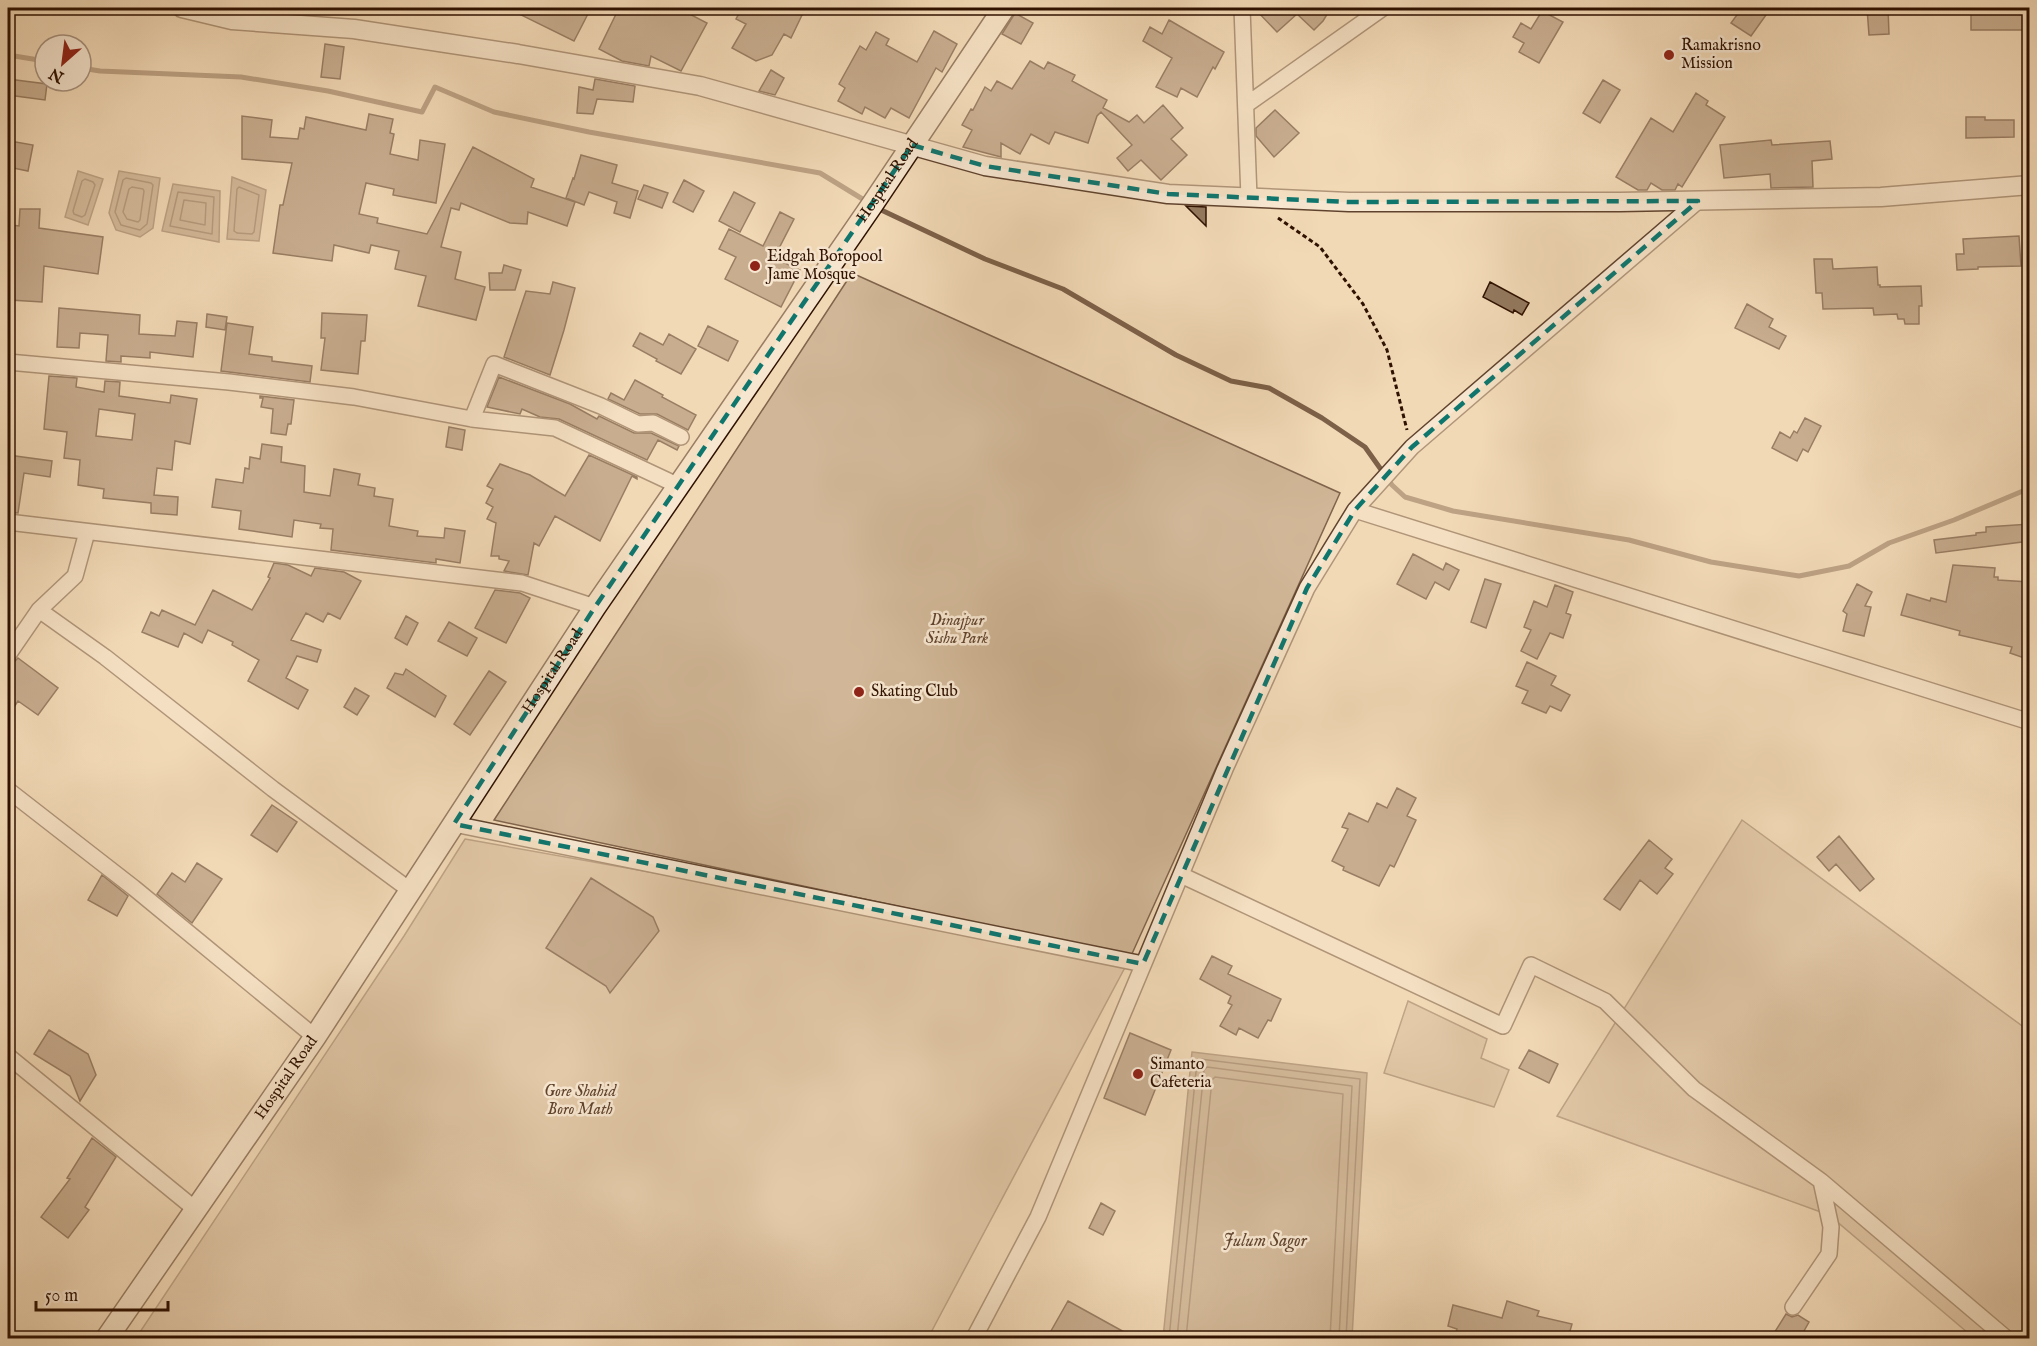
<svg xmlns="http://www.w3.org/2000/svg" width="2037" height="1346" font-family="'IM FELL English',serif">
  <rect width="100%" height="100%" fill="#f2d9b6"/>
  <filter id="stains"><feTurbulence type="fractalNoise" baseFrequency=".00333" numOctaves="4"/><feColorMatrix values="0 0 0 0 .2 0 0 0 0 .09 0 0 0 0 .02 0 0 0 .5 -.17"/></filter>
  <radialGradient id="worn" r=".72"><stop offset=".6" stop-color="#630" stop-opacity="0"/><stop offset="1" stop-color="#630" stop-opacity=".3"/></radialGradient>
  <path fill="#d1b797" stroke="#80644c" stroke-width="1.5" d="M852 273 1340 493 1131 956 494 820Z
    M1742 820 2029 1031V1338H1974L1829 1215 1557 1116Z
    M465 839 1130 958 928 1338H136L404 936Z
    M1408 1001 1487 1039 1481 1058 1509 1070 1494 1107 1384 1073Z"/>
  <path fill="#b09578" stroke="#7c6048" stroke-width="1.5" d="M78 171 103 179 88 225 65 217Z
    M119 171 160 178 153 228 140 237 116 230 109 213Z
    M232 177 266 190 259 241 227 239Z
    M173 184 220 191 219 242 162 231Z
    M1192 1052 1367 1073 1352 1338H1163Z"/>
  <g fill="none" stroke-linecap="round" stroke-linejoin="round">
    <path stroke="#70533c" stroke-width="1.5" d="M126 178 151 183 153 185 147 224 140 230 121 225 115 212 123 180Z
      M85 179 93 182 95 185 85 215 82 217 74 214 73 211 82 181Z
      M132 187 143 189 144 191 140 220 138 222 127 219 123 212 129 189Z
      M239 187 259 195 254 232 252 234 237 233 234 231 237 189Z
      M178 192 214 197 212 234 170 226Z
      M184 200 206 203 205 225 180 220Z
      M1169 1338 1197 1062 1200 1059 1360 1079 1346 1338
      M1177 1338 1204 1070 1207 1067 1352 1086 1339 1338
      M1186 1338 1212 1080 1215 1077 1343 1094 1330 1338"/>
    <path stroke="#7c6048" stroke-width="5" d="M8 55 45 61
      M81 68 100 71 241 77 328 91 422 112 435 87 494 112 589 132 820 173 869 203
      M877 208 985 259 1063 289 1176 355 1231 381 1269 388 1322 418 1365 447 1392 485 1405 497 1453 511 1629 540 1711 562 1799 576 1849 566 1889 543 1954 520 2030 488"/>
  </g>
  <path fill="#94795f" stroke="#2f1100" stroke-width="1.5" fill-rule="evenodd" d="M507 8H591L574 41Z
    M619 8H678L707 23 681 71 651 56 649 66 622 61 599 49Z
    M742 8H796L804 11 791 38 784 34 772 55 756 61 732 48 746 24 736 19Z
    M1254 8H1331L1323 21 1314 30 1297 14 1277 32Z
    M1742 8H1771L1751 36 1731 23Z
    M1867 8H1888L1889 34 1869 35Z
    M1971 8H2030V30H1971Z
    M1542 11 1563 22 1539 63 1519 52 1524 43 1513 37 1521 23 1531 29Z
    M1015 13 1033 23 1021 44 1002 34Z
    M1169 20 1224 52 1215 69 1213 67 1197 97 1181 88 1177 97 1156 87 1172 58 1143 41 1150 27 1162 34Z
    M934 31 957 44 942 72 936 68 909 118 891 108 885 118 865 107 862 114 838 101 845 88 839 84 860 46 866 50 876 32 889 39 886 45 917 62Z
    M325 44 344 47 340 79 321 77Z
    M1030 61 1044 69 1048 62 1075 75 1072 81 1107 100 1103 108 1129 122 1137 115 1144 123 1163 105 1183 128 1171 139 1187 155 1161 180 1141 160 1128 171 1117 158 1132 145 1101 112 1097 116 1088 143 1055 132 1049 144 1031 134 1020 154 1001 143V157L963 147 972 130 962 125 971 109 973 110 985 87 991 91 997 81 1012 89Z
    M771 70 784 78 775 95 759 91Z
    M8 79 47 84 45 100 8 95Z
    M595 79 635 86 633 102 597 99 593 114 577 113 579 87 593 90Z
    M1603 80 1620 90 1600 123 1583 113Z
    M1696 93 1708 101 1706 105 1725 117 1682 187 1678 184 1675 190H1662L1651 183 1647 190H1638L1616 177 1651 118 1673 132Z
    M1275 110 1299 133 1274 157 1256 136V128Z
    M369 114 393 119 390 133 394 134 390 154 418 160 420 140 445 144 436 203 393 195 394 189 366 183 359 214 378 218 377 223 427 234 473 147 534 179 531 187 575 202 567 226 528 212 527 224 510 223 461 203 459 210 451 208 441 247 461 252 455 279 485 287 476 320 418 306 426 276 395 269 399 251 371 245 369 253 334 245 332 261 273 253 280 205H283L292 163 242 159V116L272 120 270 137 298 139 300 128 304 129 306 117 366 130Z
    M1966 117H1985V120H2014V137L1966 138Z
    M1771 140 1772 145 1830 141 1832 159 1812 161 1813 187 1771 188 1770 174 1724 178 1720 145Z
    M10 141 33 145 28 171 8 167Z
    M581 155 617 165 612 183 638 191 630 218 614 213 617 202 589 192 584 205 566 198 573 178 574 179Z
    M684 180 704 191 693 212 673 202Z
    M644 185 668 193 662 208 638 199Z
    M734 192 755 203 740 232 719 221Z
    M1186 206 1206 207V226Z
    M20 209H40L39 228 103 237 98 274 44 266 42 302 10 300 12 262 8 261 12 225 19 226Z
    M780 212 794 219 774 258 800 270 781 307 725 279 736 257 719 249 729 229 763 246Z
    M2019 236 2021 266 1978 267V269L1957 270 1956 254H1964L1963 239Z
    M1814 259H1832L1833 269 1877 267 1878 285H1880V287L1921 286 1922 306H1919V324H1905L1904 319H1898L1897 314 1874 315 1873 308 1823 309 1822 293H1816Z
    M504 265 521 270 515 290H490L489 273H502Z
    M553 282 575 288 564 330 550 375 504 357 526 291 550 294Z
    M1490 282 1529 303 1522 315 1514 310 1513 313 1483 297Z
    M1747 304 1773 319 1769 327 1786 336 1779 349 1735 328Z
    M59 308 140 315 139 334 175 336 177 321 197 323 193 357 150 352V358L121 356V362L106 361 108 335 80 333 79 348 57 347Z
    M322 313 367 315 365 341H361L358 374 321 370 325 338H321Z
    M207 314 227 317 225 330 206 327Z
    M227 323 253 327 249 354 272 357V361L312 366 310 382 221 371Z
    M708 326 738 341 728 361 698 346Z
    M640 333 663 345 669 334 696 349 681 374 656 361 657 359 633 346Z
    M49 376 77 378 76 387 104 392 105 381 120 382 119 396 170 403 171 395 197 399 190 444 175 441 172 470 157 468 154 495 178 497 177 515 151 513V503L103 498 104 489 78 485 80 460 64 458 67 432 44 429ZM99 409 135 414 132 440 96 436Z
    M499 377 570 404 597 419 599 416 634 433H651L679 446 677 450 658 440 647 460 559 419 540 417 522 409 520 414 487 407Z
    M635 380 663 395 662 397 696 415 688 430 657 414H640L608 399 611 393 624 400Z
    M260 396 294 400 291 424H288L286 435 271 433 273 409 261 407 263 398H260Z
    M1805 418 1821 426 1808 452 1803 449 1797 461 1772 448 1780 432 1790 438 1794 431 1797 433Z
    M449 427 465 430 462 450 446 447Z
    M262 444 282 447 281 462 305 466 304 492 330 496 334 469 360 474 358 485 375 488 374 496 393 499 389 526 418 531 417 536 444 538 445 528 465 531 460 563 436 559V563L331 550 333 529 320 528 321 524 294 520 292 537 239 529 241 511 212 507 216 479 243 483 245 468 249 469 250 457 260 459Z
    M8 455 52 461 50 477 24 473 18 513 8 512Z
    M589 455 637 477V479L632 476 600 541 555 516 539 546 534 543 528 575 504 571 509 561 499 559V556H491L496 523 487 519 493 507 486 503 493 489 487 486 500 464 530 475 565 496Z
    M2030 524V541L1936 553 1934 540 1976 535V533L1986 532V527Z
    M1413 554 1443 570 1446 563 1459 570 1449 590 1435 582 1426 599 1397 584Z
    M274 563 288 565 311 576 315 568 344 572 361 581 340 619 328 613 323 622 306 613 291 640 321 650 317 662 297 656 286 678 308 690 298 709 248 681 259 660 232 645 233 642 208 630 202 643 184 633 178 647 142 632 151 612 159 616 162 610 195 625 213 590 252 610 270 578 268 577Z
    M1953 565 1995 568 1994 577H1998V580L2030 582V660L2010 653 2012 647 1959 635 1960 631 1901 615 1907 594 1930 601 1931 598 1946 602Z
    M1485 579 1501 584 1486 628 1471 622Z
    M1857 584 1872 592 1865 606 1871 607 1864 636 1843 631 1847 614 1843 611Z
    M1555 585 1573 592 1566 613 1571 615 1563 638 1550 633 1537 659 1521 651 1531 630 1524 627 1534 601 1547 607Z
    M495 590 520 593 530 598 506 643 475 628Z
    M406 616 418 623 407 645 395 638Z
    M449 622 477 638 467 656 438 641Z
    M18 658 58 688 38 715 18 701 8 716V665L13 663Z
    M1527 662 1556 676 1551 685 1570 695 1561 711 1550 706 1546 713 1522 703 1528 691 1516 686Z
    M406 669 446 696 435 717 387 688 395 673 403 675Z
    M489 671 506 682 470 735 454 724Z
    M355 688 369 696 357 715 344 707Z
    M1397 788 1416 798 1407 816 1416 820 1394 867 1390 865 1379 886 1343 870 1344 867 1332 861 1348 829 1342 827 1349 813 1368 822 1377 803 1387 808Z
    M272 805 297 822 277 852 251 835Z
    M1839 836 1874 879 1860 891 1836 864 1829 871 1817 857Z
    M1649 840 1672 859 1665 868 1673 874 1657 894 1640 880 1620 910 1604 899Z
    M197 863 222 879 192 923 157 894 172 873 185 882Z
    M102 875 128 896 117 916 88 900Z
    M591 878 653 917 659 931 610 993 606 986 546 948Z
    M1212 956 1232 966 1228 974 1281 999 1271 1021 1268 1020 1258 1038 1239 1028 1236 1035 1220 1026 1232 1005 1228 1003 1231 996 1200 979Z
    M49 1030 88 1054 96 1075 80 1101 70 1076 34 1054Z
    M1130 1033 1171 1050 1145 1115 1104 1098Z
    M1529 1050 1558 1064 1549 1083 1519 1068Z
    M92 1138 116 1157 85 1207 89 1210 68 1238 41 1217 70 1179 67 1178Z
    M1101 1203 1115 1211 1103 1235 1089 1228Z
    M1068 1301 1135 1338H1047Z
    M1507 1301 1539 1311 1537 1316 1572 1324 1568 1338H1455L1457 1329 1448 1326 1453 1305 1502 1318Z
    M1786 1314 1792 1317 1798 1315 1809 1322 1800 1338H1771Z"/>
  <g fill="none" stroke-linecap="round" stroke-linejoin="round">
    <g stroke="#60432e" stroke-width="18">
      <path id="minor" d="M1242 8 1249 198
        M1246 105 1383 8
        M8 362 229 382 354 397 472 419 555 428 679 486
        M472 419 494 364 601 406 638 424 653 423 681 437
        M1355 510 2030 722
        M8 522 522 583 595 607
        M39 610 105 657 273 789 411 891
        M8 655 39 610 75 576 87 532
        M8 790 134 888 315 1037
        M454 824 1143 964
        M1181 875 1503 1026 1531 965 1605 1001 1694 1089 1821 1181 1831 1227 1829 1254 1793 1307
        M8 1056 195 1209
        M1821 1181 2006 1338
        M974 1338 1038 1217 1225 769 1307 588 1355 510 1412 447 1698 201"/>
    </g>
    <g stroke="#60432e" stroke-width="21">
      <path id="tertiary" d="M182 8 232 20 354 29 518 54 700 86 985 166 1168 194 1349 202H1620L1881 197 2030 185"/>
    </g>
    <g stroke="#2f1100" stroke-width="24">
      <g id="secondary">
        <path id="s1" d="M107 1338 315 1037 595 607 872 205 1004 8"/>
      </g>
    </g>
    <path stroke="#2f1100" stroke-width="3" stroke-dasharray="4.5 3" stroke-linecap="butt" d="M1278 218 1320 247 1363 304 1387 350 1407 430"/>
    <use href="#minor" stroke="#f7e6d0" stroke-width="15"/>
    <use href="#tertiary" stroke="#f7e6d0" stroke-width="18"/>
    <use href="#secondary" stroke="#f7e6d0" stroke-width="21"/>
  </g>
  <path d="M0 0H2037V1346H0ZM912 145 985 166 1168 194 1349 202 1698 201 1412 447 1355 510 1307 588 1143 964 454 824 595 607Z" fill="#f2d9b6" fill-opacity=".55" fill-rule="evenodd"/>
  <path fill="none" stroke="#0f766e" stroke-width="4.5" stroke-dasharray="12 8" stroke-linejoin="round" d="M912 145 985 166 1168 194 1349 202 1698 201 1412 447 1355 510 1307 588 1143 964 454 824 595 607Z"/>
  <g fill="#8f2418" stroke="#f7e6d0" stroke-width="2">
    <circle cx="1669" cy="55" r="6"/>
    <circle cx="755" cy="266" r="6"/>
    <circle cx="859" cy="692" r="6"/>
    <circle cx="1138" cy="1074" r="6"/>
  </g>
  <g text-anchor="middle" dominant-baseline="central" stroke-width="5" stroke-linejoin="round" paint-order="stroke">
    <g font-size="16" fill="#2f1100" stroke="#f7e6d0" text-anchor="start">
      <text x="1681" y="46">Ramakrisno<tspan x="1681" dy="18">Mission</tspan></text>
      <text x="767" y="257">Eidgah Boropool<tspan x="767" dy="18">Jame Mosque</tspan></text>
      <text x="871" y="692">Skating Club</text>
      <text x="1150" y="1065">Simanto<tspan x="1150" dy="18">Cafeteria</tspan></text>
    </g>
    <g font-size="16" fill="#2f1100" stroke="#f7e6d0">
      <text stroke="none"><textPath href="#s1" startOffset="1396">Hospital Road</textPath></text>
      <text stroke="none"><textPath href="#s1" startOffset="802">Hospital Road</textPath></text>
      <text stroke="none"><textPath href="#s1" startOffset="316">Hospital Road</textPath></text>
    </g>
    <g font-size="16" font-style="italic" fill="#60432d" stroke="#f7e6d0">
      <text x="957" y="621">Dinajpur<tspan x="957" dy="18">Sishu Park</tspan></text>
      <text x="580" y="1092">Gore Shahid<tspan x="580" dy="18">Boro Math</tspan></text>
    </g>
    <g font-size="18" font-style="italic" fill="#634630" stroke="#f7e6d0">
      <text x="1265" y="1241">Julum Sagor</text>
    </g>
  </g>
  <rect width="2037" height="1346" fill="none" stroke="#f2d9b6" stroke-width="30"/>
  <rect x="9" y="9" width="2019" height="1328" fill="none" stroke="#2f1100" stroke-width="3"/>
  <rect x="15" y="15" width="2007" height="1316" fill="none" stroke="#2f1100" stroke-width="1.5"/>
  <g transform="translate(63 63) rotate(208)"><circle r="28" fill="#f7e6d0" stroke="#a7917d" stroke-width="1.5"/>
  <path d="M0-4.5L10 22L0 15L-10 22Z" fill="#8f2418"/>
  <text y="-9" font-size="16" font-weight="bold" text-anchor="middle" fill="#2f1100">N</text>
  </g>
  <path d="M36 1301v9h132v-9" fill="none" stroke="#2f1100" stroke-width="3"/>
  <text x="45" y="1301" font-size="18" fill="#2f1100" stroke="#f7e6d0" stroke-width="4.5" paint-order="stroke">50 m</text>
  <rect width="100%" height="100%" filter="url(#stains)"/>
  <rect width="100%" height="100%" fill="url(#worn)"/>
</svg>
